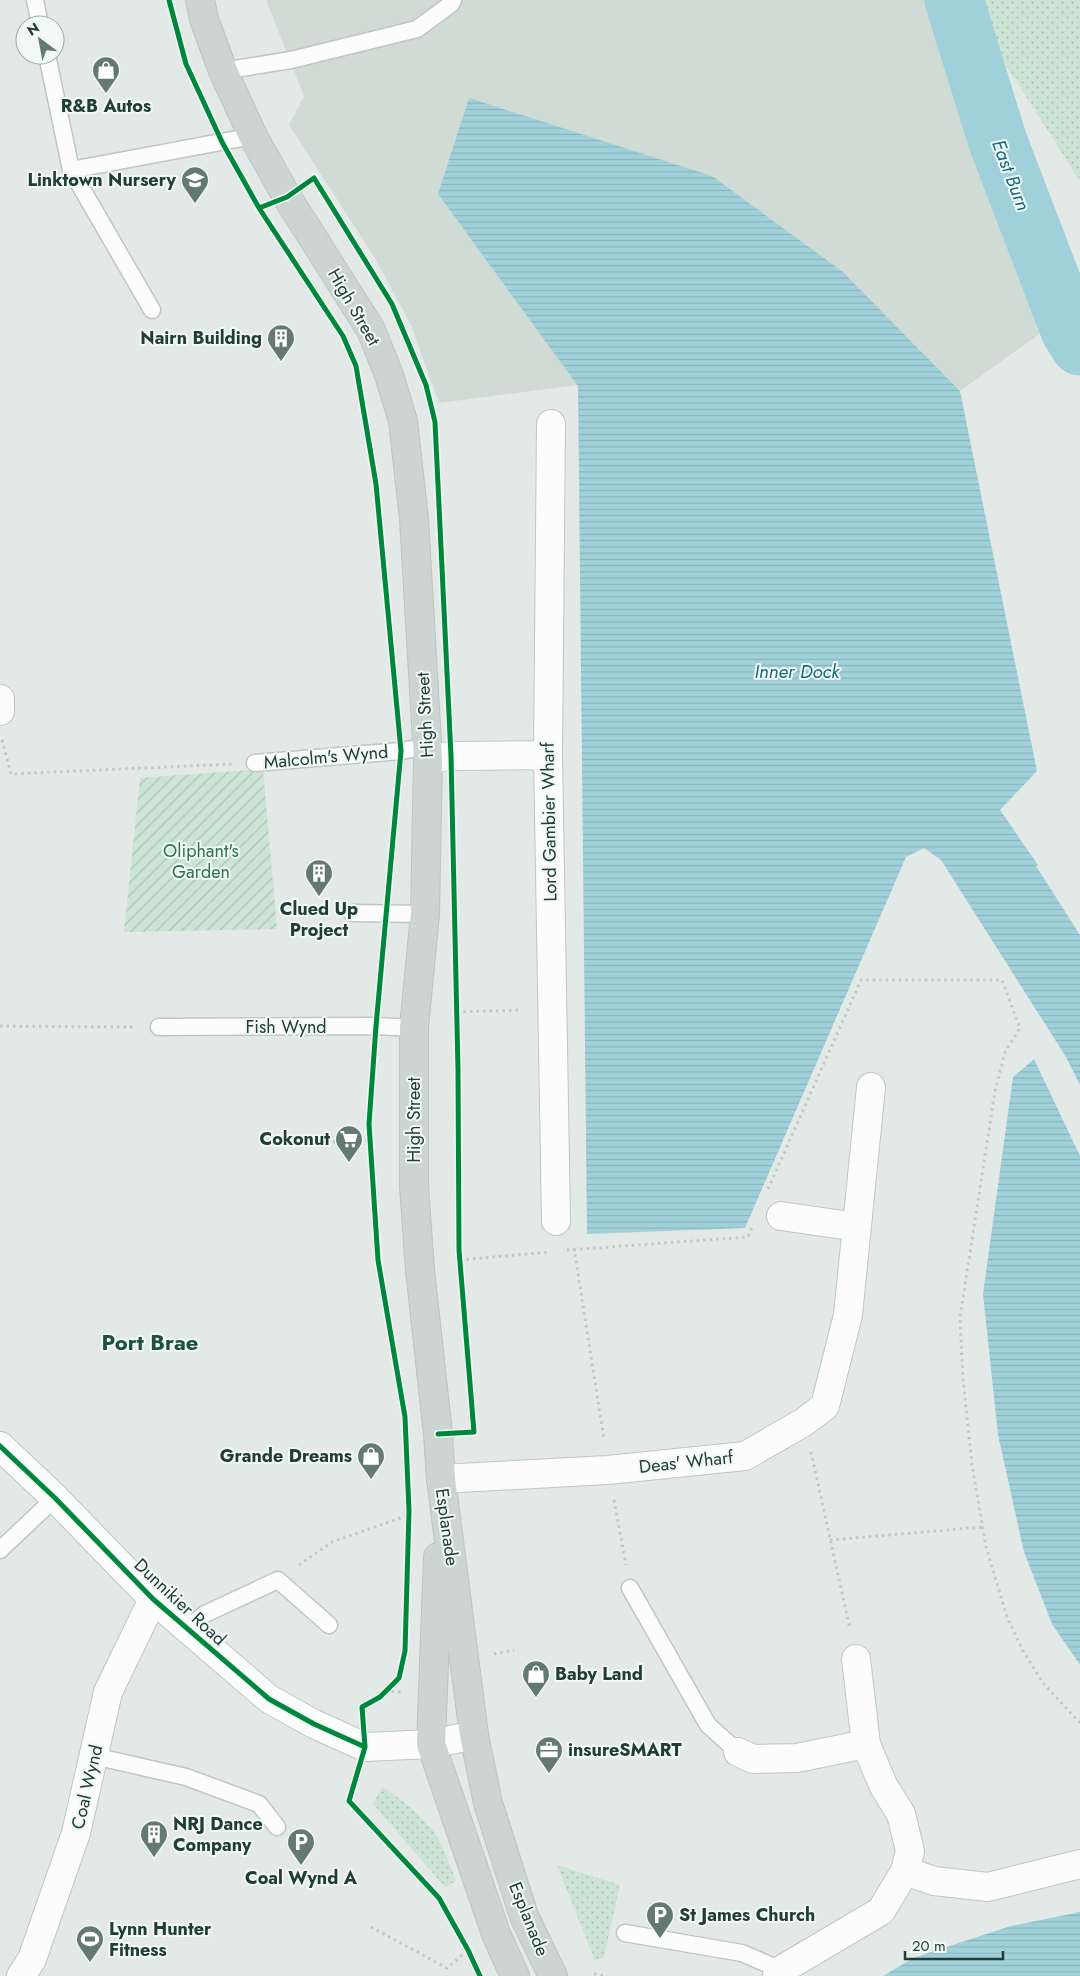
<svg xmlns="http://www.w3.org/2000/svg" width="1080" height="1976" font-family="Jost,sans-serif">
  <defs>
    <pattern id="grass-dots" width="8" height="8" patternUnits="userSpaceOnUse" patternTransform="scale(1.25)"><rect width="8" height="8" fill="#cbe4d3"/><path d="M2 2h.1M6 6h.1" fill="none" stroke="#aec4b6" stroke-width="1.8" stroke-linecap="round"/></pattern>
    <pattern id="garden-furrows" width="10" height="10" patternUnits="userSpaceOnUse" patternTransform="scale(1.25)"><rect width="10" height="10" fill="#cbe4d3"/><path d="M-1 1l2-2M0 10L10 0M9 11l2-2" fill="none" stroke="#aec4b6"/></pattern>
    <pattern id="water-rules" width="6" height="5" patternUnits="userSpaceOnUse" patternTransform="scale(1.25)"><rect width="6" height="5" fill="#a0d1da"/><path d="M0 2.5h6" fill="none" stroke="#8ab4bc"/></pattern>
  </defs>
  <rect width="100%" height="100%" fill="#e3e9e6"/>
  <path fill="#d0dbd6" d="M266 0H927L1046 329 960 391 843 272 438 194 578 385 439 403 411 325 375 258 289 125 304 96Z"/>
  <path fill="url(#grass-dots)" d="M983 0H1080V181L986 34Z
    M382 1787C404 1800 429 1821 441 1844 447 1856 451 1869 456 1881L445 1887 373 1804Z
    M557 1865 620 1885 604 1957 595 1961Z"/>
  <path fill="url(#garden-furrows)" d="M263 769 277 929 124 932 140 778Z"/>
  <path fill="url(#water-rules)" d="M469 98 712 176 843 272 960 391 1037 771 1000 810 1038 865 1036 866 1080 935V1085L1066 1057 941 860 924 848 906 857 745 1228 587 1234 578 386 438 194Z
    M1034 1059 1080 1156V1665L1052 1624 1024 1552 998 1435 983 1294 1013 1077Z
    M1080 1912V1976H883L913 1958 1011 1926Z"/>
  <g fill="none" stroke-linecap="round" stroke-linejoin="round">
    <path stroke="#a0d1da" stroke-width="59" d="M954 0 998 142 1070 330 1080 346"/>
    <g stroke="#c0c6c3" stroke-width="19">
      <path id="lane" d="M35 0 40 25
        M47 55 71 170 152 310
        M223 71 291 60 417 29 451 4 453 0
        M71 170 253 136
        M255 763 401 751 427 746
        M352 913 425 914
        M159 1027 376 1026 414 1028
        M0 1550 55 1498
        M630 1588 708 1725 738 1752
        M186 1629 205 1614 278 1580 329 1625
        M94 1756 186 1777 259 1804 277 1827
        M625 1933 742 1953 781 1970"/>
    </g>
    <g stroke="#c0c6c3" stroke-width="30">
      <path id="street" d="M551 424 548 755 556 1221
        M0 699V711
        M428 759 451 756 548 755
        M781 1216 857 1227
        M441 1479 608 1470 745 1456 804 1422 825 1406 848 1315 871 1087
        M856 1659 866 1744 883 1785 901 1814 910 1851 905 1871
        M738 1752 753 1759 797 1758 866 1744
        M21 1976 32 1959 76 1833 108 1692 153 1599
        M777 1976 781 1970 881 1911 905 1871 934 1881 988 1887 1080 1864"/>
    </g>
    <g stroke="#bec7c3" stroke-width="30">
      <path id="secondary" d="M0 1446 55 1498 153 1599 269 1699 314 1724 365 1747 431 1744 474 1735"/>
    </g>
    <g stroke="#bbc5c3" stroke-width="30">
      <path id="primary" d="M200 0 204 19 223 71 253 136 287 197 371 330 389 375 403 421 414 519 428 759 425 914 414 1028V1186L420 1270 438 1434 441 1479 474 1735 488 1803 524 1916 553 1976
        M438 1557 431 1744 496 1934 515 1976"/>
    </g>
    <path stroke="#c0c9c6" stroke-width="3" stroke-dasharray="2.5 4" stroke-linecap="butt" d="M2 740 11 774 232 764
      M457 1012 522 1010
      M0 1026 136 1027
      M307 1143 371 1140
      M768 1189 861 980H1002L1020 1028 1005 1052 995 1091 960 1317 963 1379 972 1465 986 1547 1007 1617 1023 1651 1043 1683 1080 1723
      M574 1248 604 1439
      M567 1250 748 1237 753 1225
      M460 1260 549 1252
      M811 1452 850 1629
      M614 1500 626 1565
      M830 1540 983 1527
      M299 1565 332 1542 409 1515
      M494 1654 514 1650
      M385 1691 402 1692
      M371 1927 447 1968 468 1950
      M594 1974 607 1976"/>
    <use href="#lane" stroke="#fbfcfb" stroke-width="16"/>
    <use href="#street" stroke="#fbfcfb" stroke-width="28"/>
    <use href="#secondary" stroke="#fbfcfb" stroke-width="28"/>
    <use href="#primary" stroke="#cdd5d3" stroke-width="28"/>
    <g stroke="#f1f8f5" stroke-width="8">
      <path id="cycleway" d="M169 0 186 64 222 142 259 208 287 197 314 178 392 304 426 385 435 422 451 756 458 1070 459 1250 474 1432 438 1434
        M259 208 343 336 356 366 376 484 401 751 376 1026 369 1124 378 1260 405 1417 409 1511 405 1651 399 1678 380 1697 362 1707 365 1747 349 1801 439 1898 468 1950 480 1976
        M0 1446 55 1498 153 1599 269 1699 314 1724 365 1747"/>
    </g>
    <use href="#cycleway" stroke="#00873e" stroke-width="5"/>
  </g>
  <defs>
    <g id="shop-pin" transform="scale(1.4375)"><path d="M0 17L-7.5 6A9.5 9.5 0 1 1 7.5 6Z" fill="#647974" stroke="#f1f8f5"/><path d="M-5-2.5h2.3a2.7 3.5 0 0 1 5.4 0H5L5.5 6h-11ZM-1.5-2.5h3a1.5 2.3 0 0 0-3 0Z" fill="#fff"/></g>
    <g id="school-pin" transform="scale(1.4375)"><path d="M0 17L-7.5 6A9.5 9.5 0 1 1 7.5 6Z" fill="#647974" stroke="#f1f8f5"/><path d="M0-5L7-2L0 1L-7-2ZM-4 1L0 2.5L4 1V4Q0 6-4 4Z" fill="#fff"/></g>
    <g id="building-pin" transform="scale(1.4375)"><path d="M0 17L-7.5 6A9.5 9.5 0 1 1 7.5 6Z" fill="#647974" stroke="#f1f8f5"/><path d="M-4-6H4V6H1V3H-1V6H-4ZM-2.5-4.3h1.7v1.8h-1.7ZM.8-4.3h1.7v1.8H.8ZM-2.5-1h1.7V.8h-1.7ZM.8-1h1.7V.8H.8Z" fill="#fff"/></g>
    <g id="supermarket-pin" transform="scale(1.4375)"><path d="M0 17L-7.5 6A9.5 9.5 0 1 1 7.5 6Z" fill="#647974" stroke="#f1f8f5"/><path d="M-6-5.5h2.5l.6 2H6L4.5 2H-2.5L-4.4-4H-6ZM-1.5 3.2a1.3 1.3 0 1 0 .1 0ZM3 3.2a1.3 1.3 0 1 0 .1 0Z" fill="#fff"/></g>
    <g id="office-pin" transform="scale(1.4375)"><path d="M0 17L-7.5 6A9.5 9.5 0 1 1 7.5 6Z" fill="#647974" stroke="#f1f8f5"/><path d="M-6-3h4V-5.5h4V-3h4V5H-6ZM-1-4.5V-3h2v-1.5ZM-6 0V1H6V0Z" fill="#fff"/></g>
    <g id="parking-pin" transform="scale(1.4375)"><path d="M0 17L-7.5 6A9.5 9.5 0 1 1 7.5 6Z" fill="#647974" stroke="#f1f8f5"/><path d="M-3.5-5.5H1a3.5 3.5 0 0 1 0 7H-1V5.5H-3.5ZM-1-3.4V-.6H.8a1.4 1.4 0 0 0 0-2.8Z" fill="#fff"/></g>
    <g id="stadium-pin" transform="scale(1.4375)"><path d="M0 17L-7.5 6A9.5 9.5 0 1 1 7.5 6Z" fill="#647974" stroke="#f1f8f5"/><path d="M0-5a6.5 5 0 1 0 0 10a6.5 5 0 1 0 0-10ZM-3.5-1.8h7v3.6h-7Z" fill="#fff"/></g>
  </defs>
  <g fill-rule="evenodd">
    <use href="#shop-pin" x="106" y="70"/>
    <use href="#school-pin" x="195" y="180"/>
    <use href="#building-pin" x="281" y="338"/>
    <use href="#building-pin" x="319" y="873"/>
    <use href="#supermarket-pin" x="349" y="1139"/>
    <use href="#shop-pin" x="371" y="1456"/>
    <use href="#shop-pin" x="536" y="1674"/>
    <use href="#office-pin" x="549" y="1750"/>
    <use href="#building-pin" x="154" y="1834"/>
    <use href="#parking-pin" x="301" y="1842"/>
    <use href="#parking-pin" x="660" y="1915"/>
    <use href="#stadium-pin" x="90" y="1939"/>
  </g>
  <g text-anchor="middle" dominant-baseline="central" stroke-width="4" stroke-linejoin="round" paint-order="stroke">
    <g font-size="18" font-weight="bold" fill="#203d36" stroke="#f1f8f5" text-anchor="start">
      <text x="106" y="106" text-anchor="middle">R&amp;B Autos</text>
      <text x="176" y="180" text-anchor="end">Linktown Nursery</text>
      <text x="262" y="338" text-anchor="end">Nairn Building</text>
      <text x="319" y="909" text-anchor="middle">Clued Up<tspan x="319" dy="21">Project</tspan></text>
      <text x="330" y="1139" text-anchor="end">Cokonut</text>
      <text x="352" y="1456" text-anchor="end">Grande Dreams</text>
      <text x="555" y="1674">Baby Land</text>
      <text x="568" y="1750">insureSMART</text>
      <text x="173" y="1824">NRJ Dance<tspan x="173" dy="21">Company</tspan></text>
      <text x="301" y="1878" text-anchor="middle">Coal Wynd A</text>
      <text x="679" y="1915">St James Church</text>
      <text x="109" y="1929">Lynn Hunter<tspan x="109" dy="21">Fitness</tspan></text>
    </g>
    <g font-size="18" fill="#203d36" stroke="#f1f8f5">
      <text transform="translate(354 307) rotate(60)">High Street</text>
      <text transform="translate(425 715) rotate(-93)">High Street</text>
      <text transform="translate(326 757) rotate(-5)">Malcolm's Wynd</text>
      <text transform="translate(549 822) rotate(-91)">Lord Gambier Wharf</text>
      <text x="286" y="1027">Fish Wynd</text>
      <text transform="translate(414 1120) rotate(-90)">High Street</text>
      <text transform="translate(686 1462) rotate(-6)">Deas' Wharf</text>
      <text transform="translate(447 1527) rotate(82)">Esplanade</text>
      <text transform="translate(180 1602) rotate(43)">Dunnikier Road</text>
      <text transform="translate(87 1787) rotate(-77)">Coal Wynd</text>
      <text transform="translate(529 1919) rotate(68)">Esplanade</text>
    </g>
    <g font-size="18" fill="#287647" stroke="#f1f8f5">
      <text x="201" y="851">Oliphant's<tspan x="201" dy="21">Garden</tspan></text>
    </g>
    <g font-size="19" font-style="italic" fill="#166a7d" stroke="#f1f8f5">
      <text transform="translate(1011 175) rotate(69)">East Burn</text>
      <text x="797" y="671">Inner Dock</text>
    </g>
    <g font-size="22" font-weight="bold" fill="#1b5144" stroke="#f1f8f5">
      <text x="150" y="1342">Port Brae</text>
    </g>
  </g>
  <g transform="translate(40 40) rotate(328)"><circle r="24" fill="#f1f8f5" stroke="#9dada9"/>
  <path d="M0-4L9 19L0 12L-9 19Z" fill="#647974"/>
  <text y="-8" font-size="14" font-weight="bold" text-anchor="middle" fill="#203d36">N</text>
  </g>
  <path d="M905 1951v8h98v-8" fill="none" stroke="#203d36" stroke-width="2.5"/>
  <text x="912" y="1951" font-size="15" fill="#203d36" stroke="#f1f8f5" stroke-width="4" paint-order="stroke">20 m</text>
</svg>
